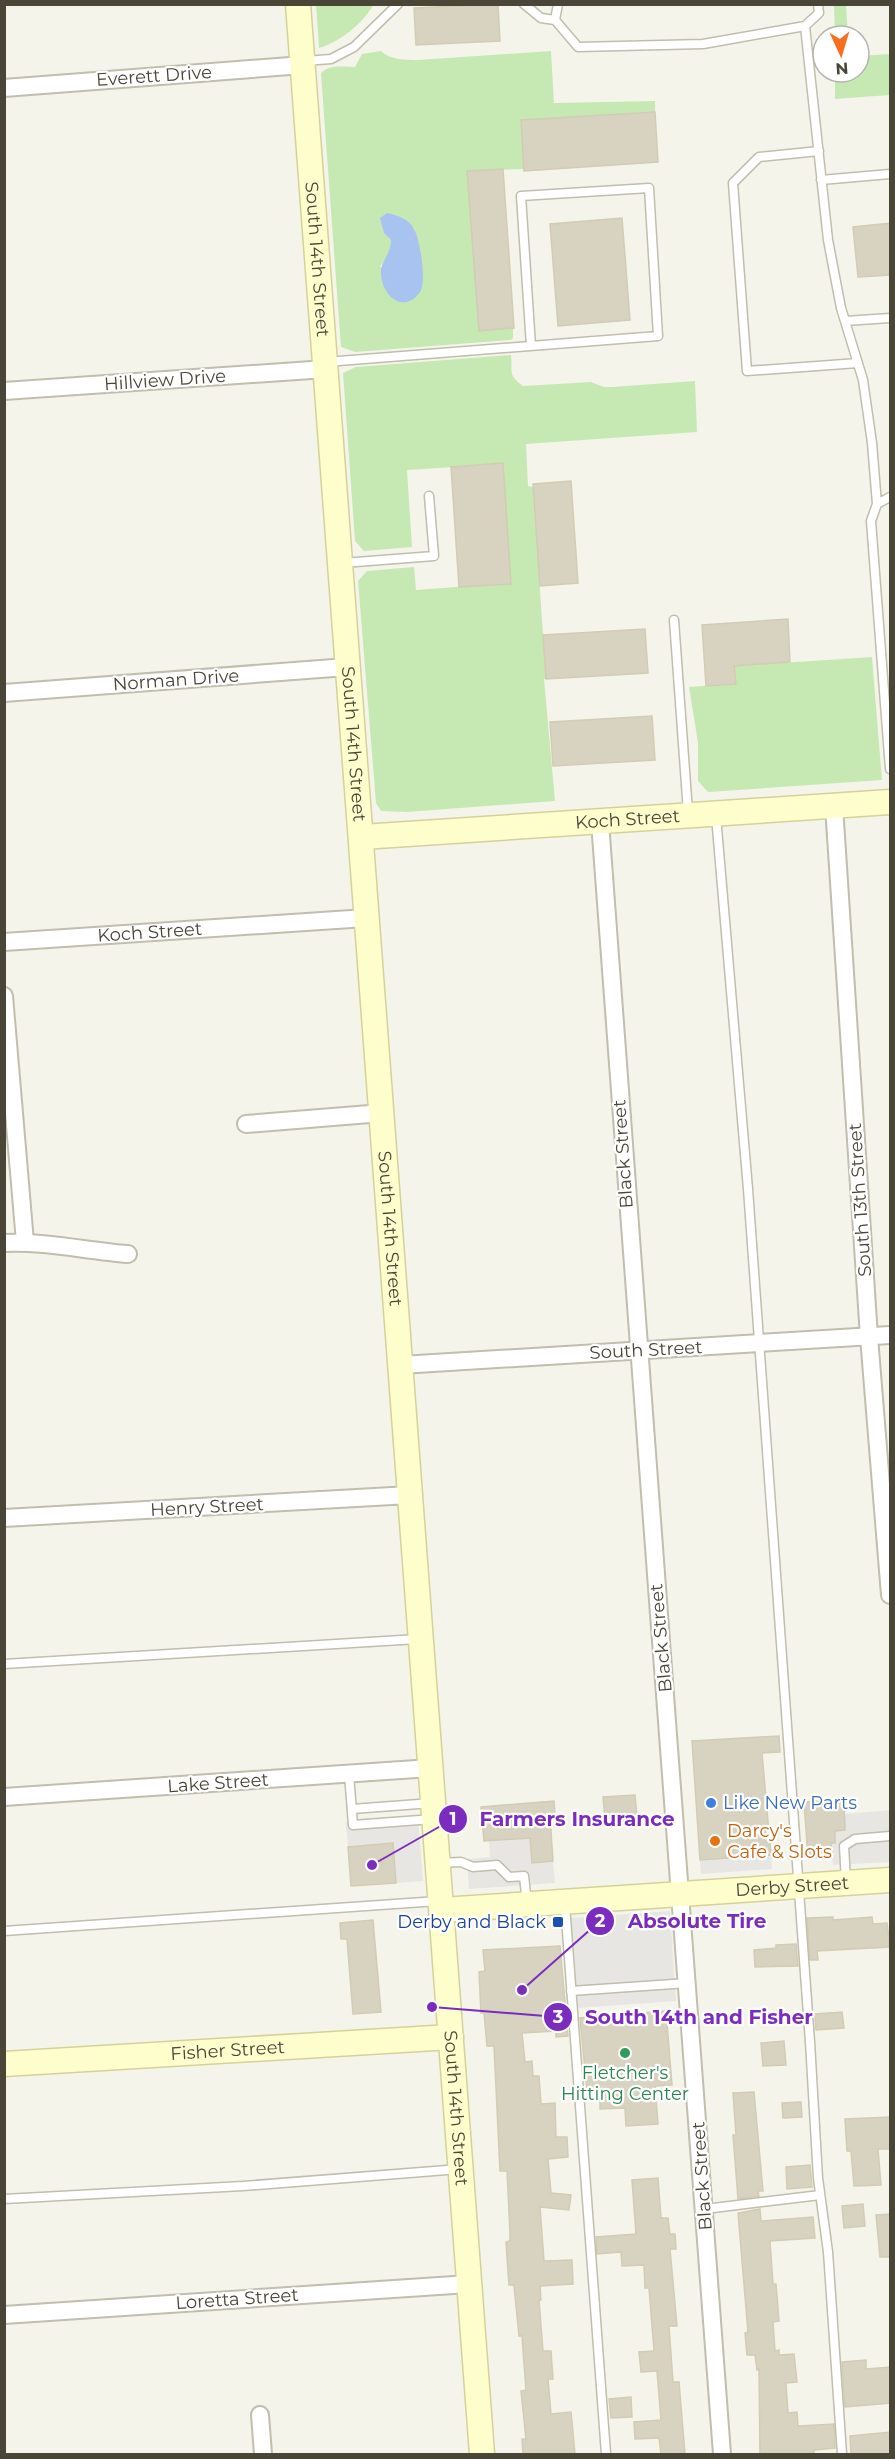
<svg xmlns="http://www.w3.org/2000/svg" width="895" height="2459" font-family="Montserrat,sans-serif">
  <rect width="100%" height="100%" fill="#f5f4eb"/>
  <path fill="#c6e9b4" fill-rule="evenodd" d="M316 5V4L373 5C364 23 338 43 319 48Z
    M834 5H846L848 36H835Z
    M381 51C390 60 406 60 418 60L551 51 554 103 655 101V112L521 120 524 169 467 171 479 330 513 328V338L511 340 355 352 341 347 321 74C327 64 344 67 355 67L362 54ZM414 228 422 268 380 267 391 251V240L384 233Z
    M890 54V95L835 99V72H859V56Z
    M511 355C513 372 507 374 523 386L591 382 604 387H612L695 381 697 432 526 444 528 486 533 487 546 679H544L555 801 407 812 381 811 376 803 358 581 367 571 414 567 416 590 511 583 503 464 407 470 412 547 364 551 355 541 343 373 356 367Z
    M872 657 882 780 708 792 698 781V743L689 687 735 684 734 666Z"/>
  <path fill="#e7e6e2" d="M890 1810V1862L833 1865 831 1843H835V1831L845 1830 844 1814Z
    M418 1816 423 1881 396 1883 393 1843 348 1847 346 1822Z
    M530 1838 532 1862 553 1861 555 1883 469 1889 467 1859 490 1857 489 1841Z
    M771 1855 772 1869 701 1874 700 1860Z
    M670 1911 676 2001 578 2008 571 1918Z"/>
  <path fill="#a8c3f0" d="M387 213C397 215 409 219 414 229 420 239 427 282 420 292 404 315 382 296 381 274 380 261 391 255 391 240L384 233 380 218Z"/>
  <path fill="#d7d3c0" stroke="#d2ccb3" stroke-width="1.5" d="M498 4 500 41 416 45 414 8Z
    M655 112 658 162 524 171 521 120Z
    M503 169 514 328 479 331 467 171Z
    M622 218 630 320 558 326 550 224Z
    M891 223V275L858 277 853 227Z
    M503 463 511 584 459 587 451 467Z
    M571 481 578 583 540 586 533 484Z
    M788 619 790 662 734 666 736 684 706 686 702 625Z
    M645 629 648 673 546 679 543 635Z
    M652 716 655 760 553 766 550 722Z
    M779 1736 780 1752 762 1753 771 1855 700 1860 692 1741Z
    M635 1795 637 1817 605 1819 603 1797Z
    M844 1800 845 1830 835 1831V1843H831L832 1857 808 1858 804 1802Z
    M554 1801 555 1816H550L553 1861 532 1863 530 1838 484 1841 481 1807Z
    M393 1843 396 1883 351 1886 348 1847Z
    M833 1917V1920L872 1917 873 1924 887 1923 890 1947 817 1951 818 1960H810L807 1918Z
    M373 1920 381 2012 353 2014 347 1939H341L340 1923Z
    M796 1944 798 1966 755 1967 754 1950 776 1948V1945Z
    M560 1946 568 2036 556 2037V2031L522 2033 525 2062 532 2061 533 2076H539L541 2104 555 2103 556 2137H567L568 2157 548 2159 551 2193 571 2195 569 2210 540 2207 544 2261 572 2260 573 2284 540 2286 541 2300H539L543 2351H551L553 2379H548L551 2414 571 2412 575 2454H523L522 2439H526L521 2391 526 2390 522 2336H519L514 2285H509L506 2242 510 2241V2232L507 2171H500L494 2046H487L484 2013H481L479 1972 485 1971 483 1950Z
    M666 2011 672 2085 655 2086 658 2124 626 2126 625 2108 600 2109V2091L587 2092 580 2018Z
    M842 2012 844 2028 816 2030 815 2014Z
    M784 2041 786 2065 763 2066 761 2043Z
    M754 2092 763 2191H758L759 2196 738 2199 733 2135H736L733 2093Z
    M801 2102 802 2117 783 2118 782 2103Z
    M891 2117V2149H878L881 2185 854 2186 851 2151H847L845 2119Z
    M810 2165 812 2187 787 2189 786 2167Z
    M658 2178 661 2218H668L670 2234H675L676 2249H670L677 2326H669L673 2382H679L685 2454H661L659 2438 635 2439 634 2422 661 2420 657 2371 641 2372 639 2352 654 2351 649 2288H645L644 2265 622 2266 621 2252 597 2254 596 2237 636 2234 632 2180Z
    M863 2204 865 2226 844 2228 842 2206Z
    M760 2209 761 2221 813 2217 815 2238 770 2241 773 2284H776L779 2321 773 2322 775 2351 779 2350V2355L794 2354 797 2382 786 2383 788 2413 797 2412 798 2426 834 2424 835 2448 814 2450V2454H760L759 2369 757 2370 755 2355H747L745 2333 748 2332 738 2213Z
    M891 2214V2257H880L876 2215Z
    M866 2360V2369L891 2367V2403L845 2407 842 2362Z
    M631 2397 632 2417 611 2418 609 2399Z
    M891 2432V2454H851L850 2436Z"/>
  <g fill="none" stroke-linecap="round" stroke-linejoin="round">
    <g stroke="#c1bead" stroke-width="11">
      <path id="lane" d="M524 4 541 18 555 20 578 47 703 44 805 26 828 240 841 308 863 380 872 443 877 504 871 521 890 769
        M555 20 558 4
        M805 26 819 13 818 4
        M305 61 331 59 354 47 398 4
        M819 151 759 157 733 183 747 371 858 363
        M821 180 890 174
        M845 321 890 318
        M326 362 658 336 649 188 521 196 531 346
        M877 504 890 497
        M343 563 434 556 429 496
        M674 620 688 812
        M716 816 748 1189 810 2042 818 2178 828 2252 842 2454
        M4 1664 418 1639
        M349 1774 353 1825 433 1819
        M352 1809 432 1803
        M439 1863 461 1862 473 1867 497 1865 509 1877 524 1876 527 1904
        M846 1881 844 1846 855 1839 890 1836
        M565 1905 606 2454
        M4 1931 438 1901
        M571 1991 688 1983
        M4 2199 243 2186 460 2169
        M705 2209 820 2195"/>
    </g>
    <g stroke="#c1bead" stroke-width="20">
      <g id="street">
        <path d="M4 88 303 65"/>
        <path d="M4 391 326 369"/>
        <path d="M4 693 347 667"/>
        <path d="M834 806 869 1337 890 1595"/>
        <path d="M600 822C638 1366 683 1910 722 2454"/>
        <path id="s1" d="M4 942 366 918"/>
        <path d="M4 996 25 1242"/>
        <path d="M246 1124 382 1113"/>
        <path d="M4 1243C46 1241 87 1251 128 1254"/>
        <path d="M401 1365 890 1335"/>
        <path d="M4 1518 410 1495"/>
        <path d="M4 1797 431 1768"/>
        <path d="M4 2315 469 2284"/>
        <path d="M260 2415 263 2454"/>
      </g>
    </g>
    <g stroke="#d4d29a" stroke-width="27">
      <g id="secondary">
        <path id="s2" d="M298 4 482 2454"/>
        <path id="s3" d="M362 837 890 802"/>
        <path id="s4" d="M442 1910 890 1880"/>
        <path id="s5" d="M4 2064 451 2037"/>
      </g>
    </g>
    <use href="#lane" stroke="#fff" stroke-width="8"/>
    <use href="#street" stroke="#fff" stroke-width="16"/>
    <use href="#secondary" stroke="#fefdcc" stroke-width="24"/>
  </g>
  <circle fill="#3f7fe0" stroke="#fff" stroke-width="2" cx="711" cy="1803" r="6"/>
  <circle fill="#e8710a" stroke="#fff" stroke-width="2" cx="715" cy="1841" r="6"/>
  <rect fill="#1a4fb4" stroke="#fff" stroke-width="2" x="552" y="1916" width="12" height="12" rx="3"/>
  <circle fill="#2e9e5b" stroke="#fff" stroke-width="2" cx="625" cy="2053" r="6"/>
  <g text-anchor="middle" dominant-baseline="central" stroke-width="4.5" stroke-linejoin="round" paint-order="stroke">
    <g font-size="18" fill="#494638" stroke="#fff">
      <text transform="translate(154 76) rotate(-4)">Everett Drive</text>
      <text stroke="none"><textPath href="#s2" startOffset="256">South 14th Street</textPath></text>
      <text transform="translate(165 380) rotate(-4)">Hillview Drive</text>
      <text transform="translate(176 680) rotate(-4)">Norman Drive</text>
      <text stroke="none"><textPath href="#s2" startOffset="742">South 14th Street</textPath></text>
      <text stroke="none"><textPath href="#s3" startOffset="266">Koch Street</textPath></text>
      <text stroke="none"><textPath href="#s1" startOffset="146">Koch Street</textPath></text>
      <text transform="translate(623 1154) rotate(-94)">Black Street</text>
      <text transform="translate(860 1200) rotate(-94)">South 13th Street</text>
      <text stroke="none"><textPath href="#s2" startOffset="1228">South 14th Street</textPath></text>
      <text transform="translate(646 1350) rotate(-3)">South Street</text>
      <text transform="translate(207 1507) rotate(-3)">Henry Street</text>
      <text transform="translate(661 1638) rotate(-95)">Black Street</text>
      <text transform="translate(218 1783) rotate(-4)">Lake Street</text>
      <text stroke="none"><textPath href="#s4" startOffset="351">Derby Street</textPath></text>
      <text stroke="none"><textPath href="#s5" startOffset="224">Fisher Street</textPath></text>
      <text stroke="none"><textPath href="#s2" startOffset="2110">South 14th Street</textPath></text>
      <text transform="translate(702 2176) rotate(-94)">Black Street</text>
      <text transform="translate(237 2299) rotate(-4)">Loretta Street</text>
    </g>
    <g font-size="18" fill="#366cbe" stroke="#fff" text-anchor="start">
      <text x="723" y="1803">Like New Parts</text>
    </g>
    <g font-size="18" fill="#c56008" stroke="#fff" text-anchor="start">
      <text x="727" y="1831">Darcy's<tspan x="727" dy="21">Cafe &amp; Slots</tspan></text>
    </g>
    <g font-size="18" fill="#164399" stroke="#fff" text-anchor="end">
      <text x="546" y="1922">Derby and Black</text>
    </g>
    <g font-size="18" fill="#27864d" stroke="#fff">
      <text x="625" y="2073">Fletcher's<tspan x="625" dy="21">Hitting Center</tspan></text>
    </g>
  </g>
  <path fill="none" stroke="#7b2cbf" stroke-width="2" d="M372 1865L453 1819M522 1990L600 1921M432 2007L558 2017"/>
  <g fill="#7b2cbf" stroke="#fff" stroke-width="2">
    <circle cx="372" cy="1865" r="6"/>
    <circle cx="522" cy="1990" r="6"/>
    <circle cx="432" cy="2007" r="6"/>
    <circle cx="453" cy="1819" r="15"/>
    <circle cx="600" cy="1921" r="15"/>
    <circle cx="558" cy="2017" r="15"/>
  </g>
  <g font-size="18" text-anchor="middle" font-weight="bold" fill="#fff">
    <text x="453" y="1825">1</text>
    <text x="600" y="1927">2</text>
    <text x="558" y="2023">3</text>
  </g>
  <g font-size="20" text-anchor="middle" font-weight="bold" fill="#7b2cbf" stroke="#fff" stroke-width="4.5" stroke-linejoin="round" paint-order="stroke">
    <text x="577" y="1826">Farmers Insurance</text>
    <text x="697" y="1928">Absolute Tire</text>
    <text x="699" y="2024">South 14th and Fisher</text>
  </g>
  <rect width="895" height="2459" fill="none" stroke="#494638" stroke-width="12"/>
  <g transform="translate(841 54) rotate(176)"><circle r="28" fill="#ffffff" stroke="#b6b5af" stroke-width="1.5"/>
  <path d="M0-4.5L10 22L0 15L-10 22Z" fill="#f86e1f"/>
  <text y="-9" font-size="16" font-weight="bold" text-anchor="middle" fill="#494638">N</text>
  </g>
</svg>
